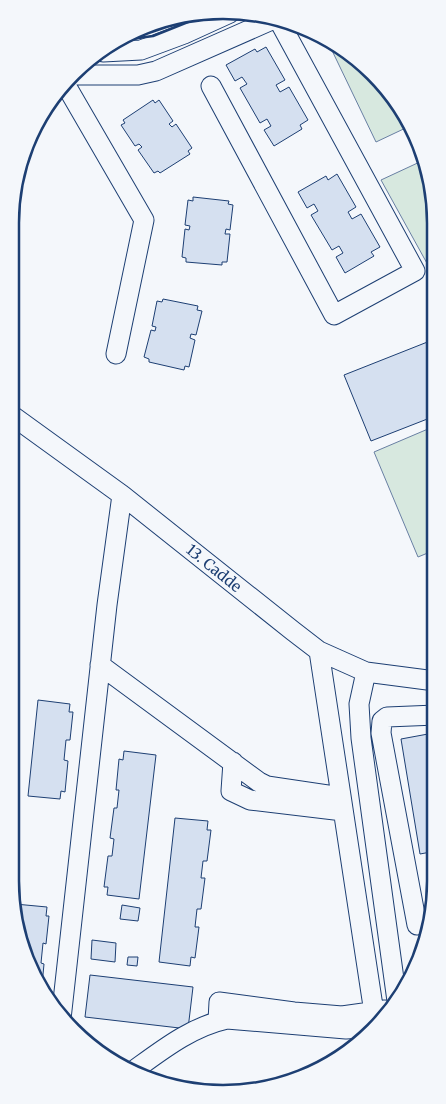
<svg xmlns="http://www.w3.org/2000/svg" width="446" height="1104" font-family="Merriweather,serif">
  <rect width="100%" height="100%" fill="#f4f7fb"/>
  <path fill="#d7e8df" stroke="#687fa3" d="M326 38 341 46 383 83 412 125 376 142Z
    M424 160 434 195V276L381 180Z
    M435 426V550L418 557 374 452Z"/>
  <path fill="#d5e0f0" stroke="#1d3f73" d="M266 47 285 80 276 85 280 92 289 87 308 120 300 125 302 129 274 146 264 130 271 126 267 119 260 123 240 88 247 84 242 77 235 81 226 65 255 49 257 52Z
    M153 100 155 103 159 100 173 121 169 124 172 127 176 124 192 148 188 151 190 154 160 173 158 171 154 173 138 150 142 147 139 144 135 146 121 125 125 123 123 120Z
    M337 174 356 207 348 212 352 219 361 214 380 247 371 252 374 256 345 273 336 257 343 253 339 246 332 250 311 215 318 211 314 204 307 208 298 192 326 176 328 180Z
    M193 197 229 201 228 204 233 205 230 230 226 229 225 234H230L227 262H222V265L186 262V258L182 257 185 229 189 230 190 226 185 225 188 200 193 201Z
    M163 299 198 306 197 310 202 311 196 335 191 334 190 338 195 340 189 367 185 366 184 370 149 362V359L144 357 151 330 155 331 156 327 152 326 157 301 162 302Z
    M435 339V416L371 441 344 375Z
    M38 700 70 704 69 712H73L70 740H66L64 760 68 761 65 792 61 791 60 799 28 796Z
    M428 734 432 760 436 759V851L420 854 401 739Z
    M124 751 156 755 139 899 107 895 108 887H104L108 856H112L114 839 110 838 114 808H117L119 790H116L119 759 123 760Z
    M175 818 208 821 207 830H211L207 861H203L201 878H205L201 909H197L195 927H199L195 958 191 957 190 966 159 962Z
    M15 904 47 907 46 916H49L46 944 43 943 41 963 44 964 42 985 21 950Z
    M122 905 140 908 138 921 120 919Z
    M92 940 116 943 115 962 91 959Z
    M128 957H138L137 966 127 965Z
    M90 975 193 987 188 1029 85 1017Z"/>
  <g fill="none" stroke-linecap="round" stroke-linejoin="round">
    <g stroke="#1d3f73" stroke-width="21">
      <path id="minor" d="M103 52 141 50 184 34 230 13
        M72 75H138L156 71 274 19
        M64 82 144 220 116 354
        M211 86 334 315 415 271 278 19
        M10 414 122 495 293 631 319 651 366 672 435 681
        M319 651 376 1026
        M100 665 259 782 267 786 341 797
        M366 672 359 704 361 738 397 1001
        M233 762 231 791 250 800 343 811
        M417 925 381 733 382 721 387 717 436 715
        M61 1019 107 605 122 495
        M218 1021 219 1002 294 1012 342 1016 385 1010
        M133 1071C162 1050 191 1027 227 1019L346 1029 374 1027"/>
    </g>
    <use href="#minor" stroke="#f4f7fb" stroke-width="19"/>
    <path stroke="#1d3f73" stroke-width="2.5" d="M117 41 153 36 193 20"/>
  </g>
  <g text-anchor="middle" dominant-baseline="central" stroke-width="4" stroke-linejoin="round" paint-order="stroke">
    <g font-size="15" fill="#1d3f73" stroke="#f4f7fb">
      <text transform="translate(214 568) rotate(39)">13. Cadde</text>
    </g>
  </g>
  <path d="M0 0H446V1104H0ZM223 19H223A204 204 0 0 1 427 223V881A204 204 0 0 1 223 1085H223A204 204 0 0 1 19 881V223A204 204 0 0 1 223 19Z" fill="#f4f7fb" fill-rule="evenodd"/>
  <path fill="none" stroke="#1d3f73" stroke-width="2.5" d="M223 19H223A204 204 0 0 1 427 223V881A204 204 0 0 1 223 1085H223A204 204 0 0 1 19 881V223A204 204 0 0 1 223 19Z"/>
</svg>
